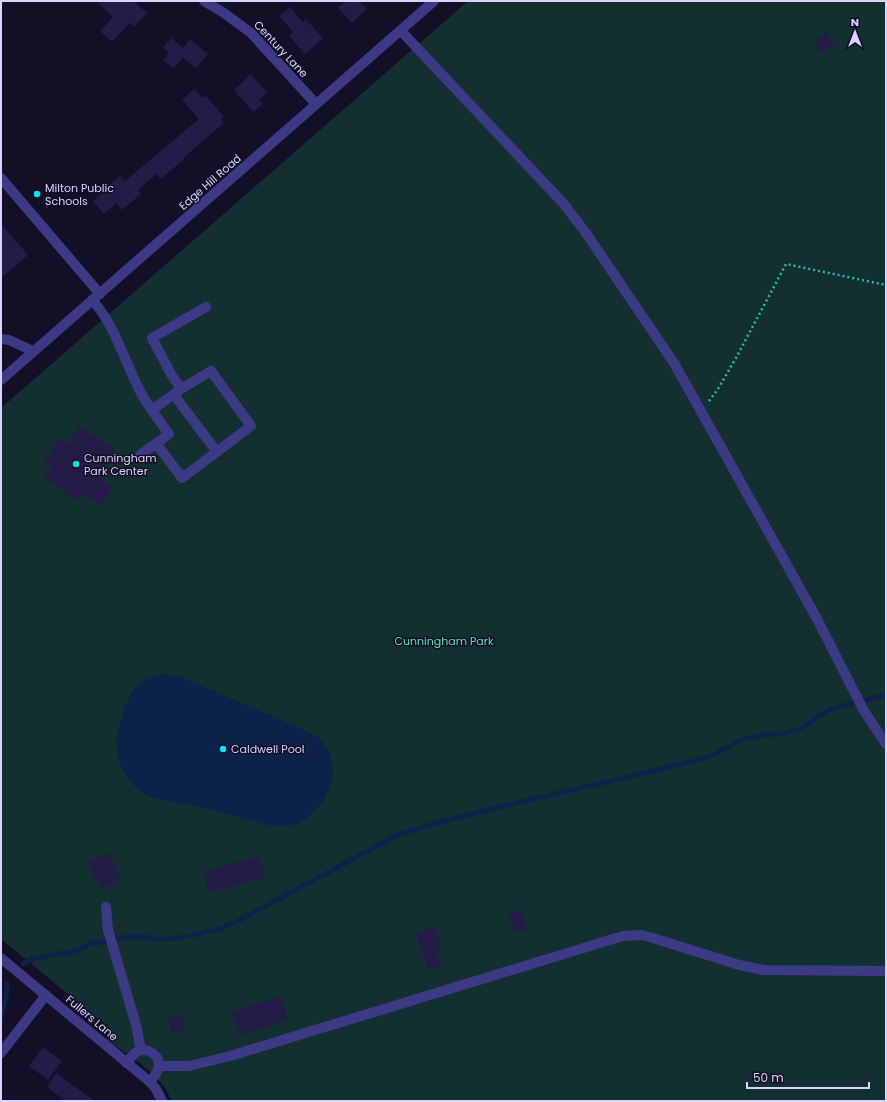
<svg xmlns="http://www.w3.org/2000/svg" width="887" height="1102" font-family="Poppins,sans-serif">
  <rect width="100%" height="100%" fill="#130f26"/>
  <path fill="#12302f" d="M468 1H886V1101H171C166 1077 126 1054 107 1040L113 1031 1 939V408Z"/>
  <path fill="#0c2248" d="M164 674 179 676 313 734C348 756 332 805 300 822 292 826 282 827 273 826 248 820 223 813 199 807 183 803 166 802 151 797 128 788 114 760 117 737 117 728 122 719 124 710 132 688 139 677 164 674Z"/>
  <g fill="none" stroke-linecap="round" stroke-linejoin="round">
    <path stroke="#0c2248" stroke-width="5" d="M23 964 32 959 75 951 90 944 134 936 160 939 179 938 219 929 238 921 401 833 479 812 703 759 715 754 744 739 761 735 778 734 794 731 804 727 820 715 832 709 886 695
      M1 1016 6 997 7 984"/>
  </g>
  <path fill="#241b47" d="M96 1H134L147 13 134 27 130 23 112 42 100 31 113 17Z
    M346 1H359L367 9 352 23 338 8Z
    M290 7 303 22 306 19 323 38 305 54 289 36 293 32 279 16Z
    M826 32 834 43 821 53 813 42Z
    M171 38 183 48 190 39 208 54 196 68 183 58 173 69 163 60 169 53 163 47Z
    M251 74 267 93 259 100 263 104 253 112 234 90Z
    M194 89 203 98 206 96 224 117 221 119 224 123 183 158 184 159 161 179 156 174 138 190 141 194 122 210 116 203 104 214 93 201 111 185 110 184 120 176 125 181 199 119 182 100Z
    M1 224 28 255 1 278Z
    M80 426 115 449 97 476 113 487 101 505 83 493 78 501 44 478 52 467 44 461 59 439 67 445Z
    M108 853 121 878 101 889 88 864Z
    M259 856 265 877 209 892 203 872Z
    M520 910 527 929 515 933 509 914Z
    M435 927 442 948 436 950 442 966 429 971 416 934Z
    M281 996 288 1020 240 1035 232 1012Z
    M181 1015 185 1030 172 1034 168 1019Z
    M43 1047 62 1061 48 1080 29 1066Z
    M56 1073 95 1101H65L47 1087Z"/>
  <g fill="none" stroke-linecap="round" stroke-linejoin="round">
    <path stroke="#2fb8b0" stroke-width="2.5" stroke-dasharray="2 3" stroke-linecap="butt" d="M709 401 718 389 737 356 786 264 886 285"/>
    <path stroke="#3d3a85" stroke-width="10" d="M204 1 224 13 251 33 316 104
      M401 31 563 203 586 233 674 363 816 617 864 711 886 744
      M1 178 100 294
      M92 300C112 320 125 361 138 387 146 404 158 419 169 434L140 455
      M1 339 9 340 33 351
      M1 380 434 1
      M181 389 171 374 152 338 206 307
      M174 395 217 452
      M152 410 181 389 211 371 251 426 182 478 156 443
      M106 907 108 930 136 1025 141 1050
      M1 958 150 1082 156 1089 162 1101
      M1 1053 46 995
      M126 1063C129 1060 132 1056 135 1053 144 1046 159 1053 159 1065 159 1072 153 1078 150 1082
      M159 1066H189L230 1056 623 936 642 935 653 938 739 965 764 970 886 971"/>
  </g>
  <g fill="#00e5ff" stroke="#130f26" stroke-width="1.5">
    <circle cx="37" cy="194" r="4"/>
    <circle cx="76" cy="464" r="4"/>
    <circle cx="223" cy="749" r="4"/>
  </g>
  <g text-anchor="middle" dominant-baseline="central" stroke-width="3" stroke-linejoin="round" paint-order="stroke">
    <g font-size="11" fill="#d9d4ff" stroke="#130f26">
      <text transform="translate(281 49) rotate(47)">Century Lane</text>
      <text transform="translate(210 182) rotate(-41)">Edge Hill Road</text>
      <text transform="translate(92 1018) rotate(40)">Fullers Lane</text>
    </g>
    <g font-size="11" fill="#d9d4ff" stroke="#130f26" text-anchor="start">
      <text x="45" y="188">Milton Public<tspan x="45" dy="13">Schools</tspan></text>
      <text x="84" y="458">Cunningham<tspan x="84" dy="13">Park Center</tspan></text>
      <text x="231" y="749">Caldwell Pool</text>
    </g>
    <g font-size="11" fill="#5fe0c0" stroke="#130f26">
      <text x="444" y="641">Cunningham Park</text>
    </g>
  </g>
  <rect width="887" height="1102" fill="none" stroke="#d9d4ff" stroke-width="4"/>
  <g transform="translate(855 32)" stroke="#130f26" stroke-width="3" paint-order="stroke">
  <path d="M0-3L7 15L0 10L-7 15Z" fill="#d9d4ff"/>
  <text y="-6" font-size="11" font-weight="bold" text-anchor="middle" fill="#d9d4ff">N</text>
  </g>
  <path d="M747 1082v6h122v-6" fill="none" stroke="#d9d4ff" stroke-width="2"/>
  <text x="753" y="1082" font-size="12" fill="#d9d4ff" stroke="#130f26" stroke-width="3" paint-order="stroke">50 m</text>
</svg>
